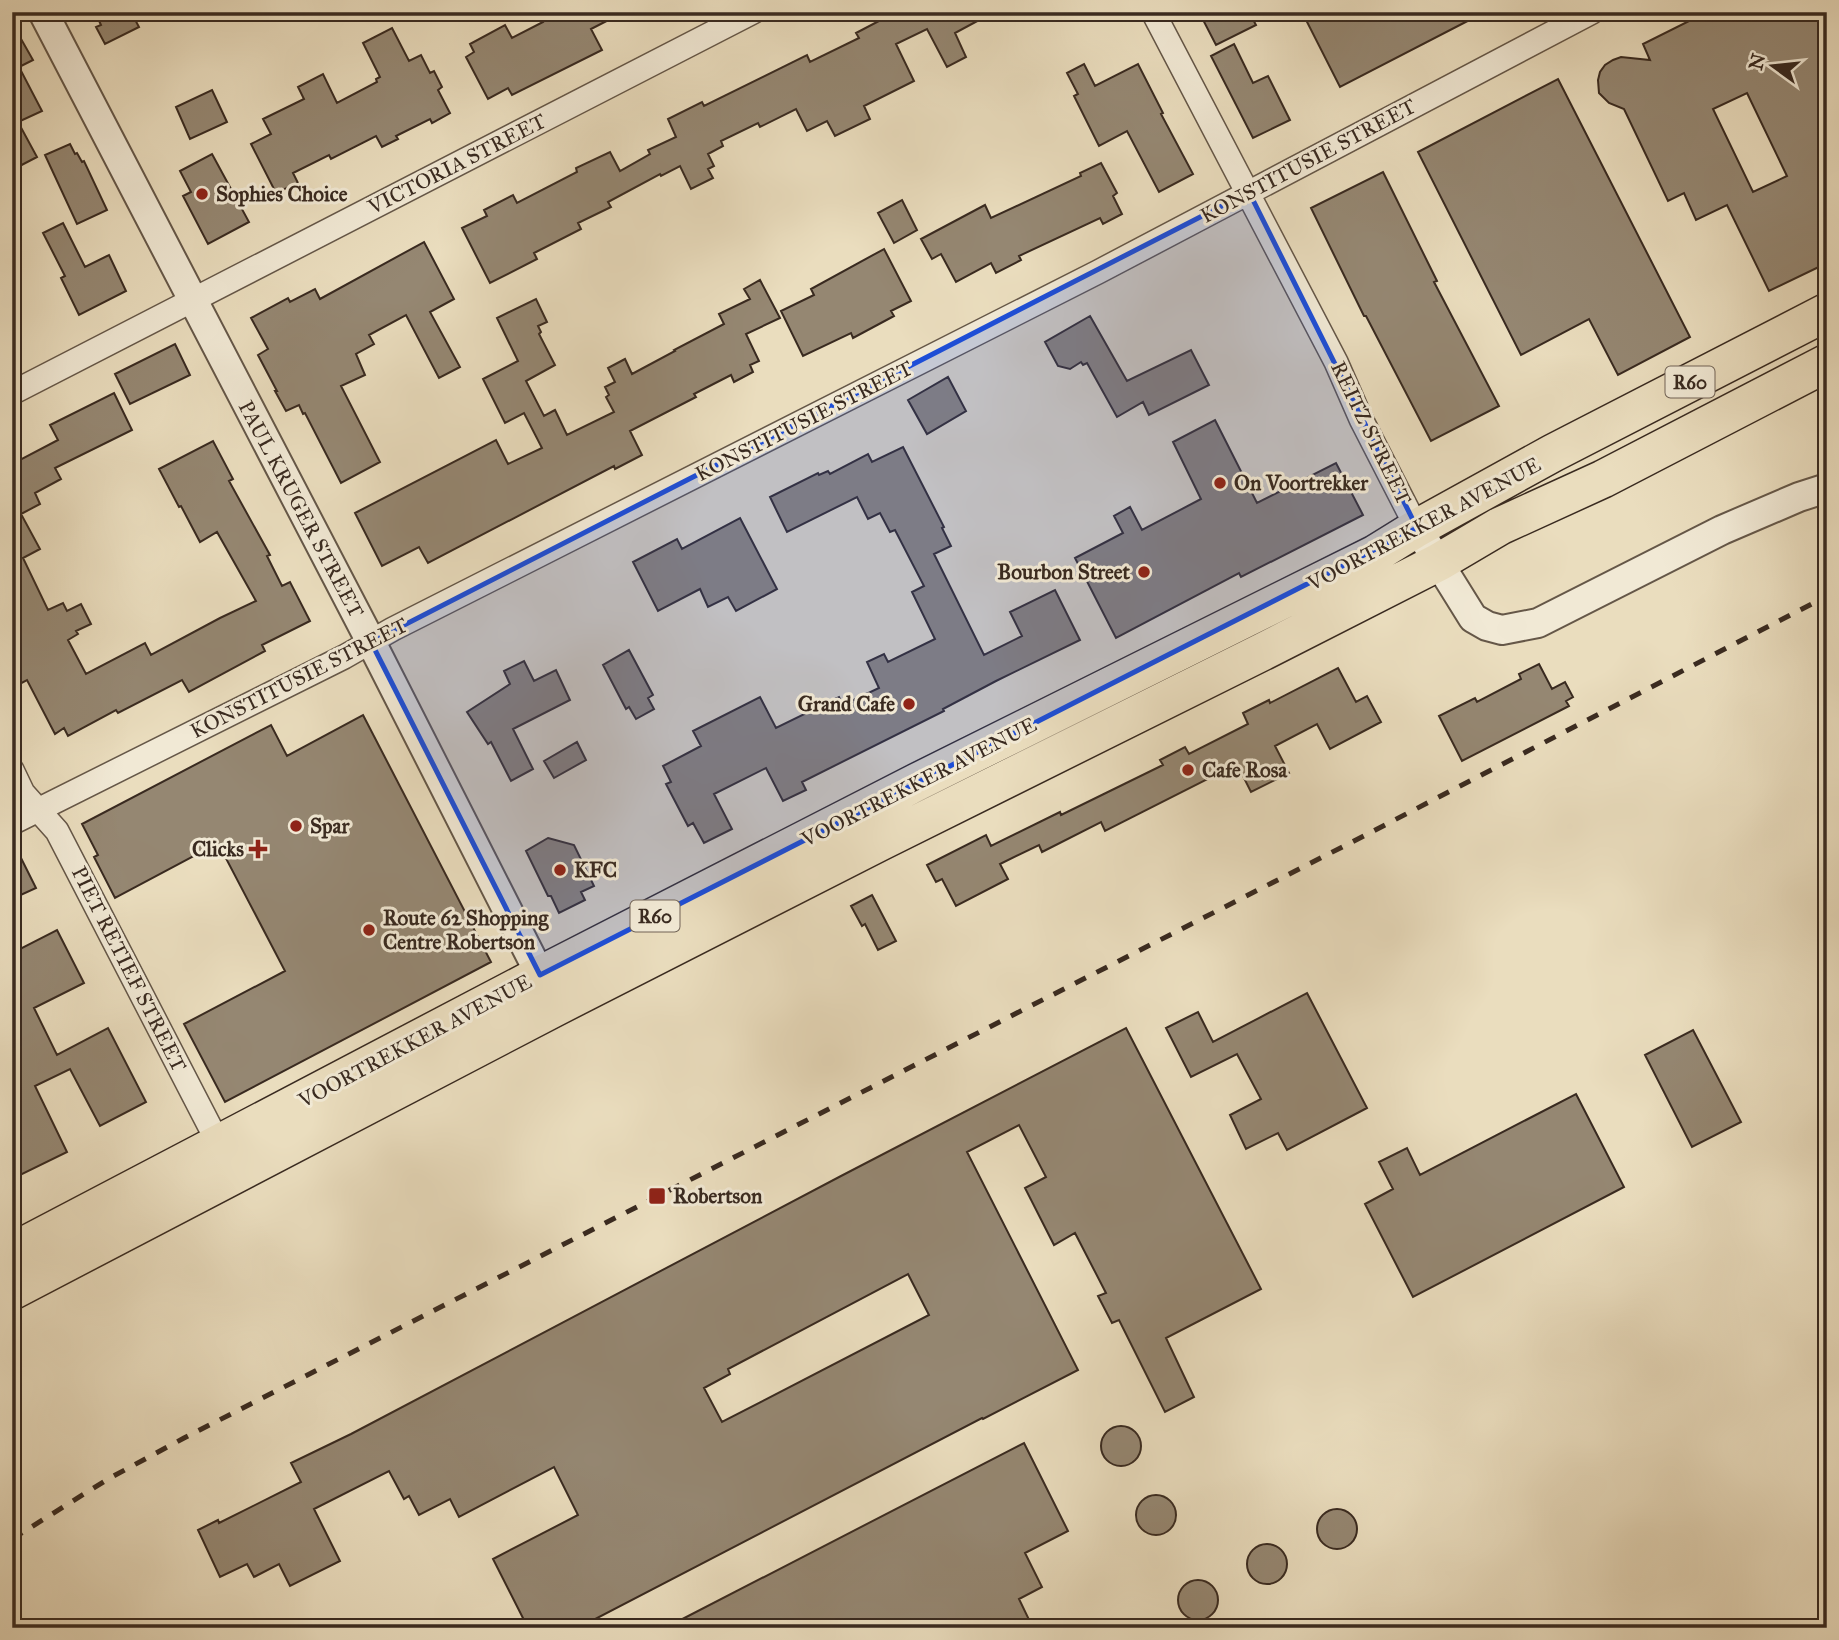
<svg xmlns="http://www.w3.org/2000/svg" width="1839" height="1640" font-family="'IM FELL Great Primer',serif">
  <rect width="100%" height="100%" fill="#eaddbe"/>
  <filter id="stains"><feTurbulence type="fractalNoise" baseFrequency=".00286" numOctaves="4"/><feColorMatrix values="0 0 0 0 .2 0 0 0 0 .09 0 0 0 0 .02 0 0 0 .5 -.17"/></filter>
  <radialGradient id="worn" r=".72"><stop offset=".6" stop-color="#630" stop-opacity="0"/><stop offset="1" stop-color="#630" stop-opacity=".3"/></radialGradient>
  <path fill="#958772" stroke="#392a20" stroke-width="2" fill-rule="evenodd" d="M95 12H131L139 27 105 44 96 27 101 25Z
    M538 12H624L591 29 602 50 512 95 508 88 488 99 466 57 474 52 470 44 505 25 512 38 543 22Z
    M896 12H994L955 33 966 57 947 67 927 29 896 44 914 81 864 106 870 119 835 136 827 121 807 131 796 109 760 127 758 123 721 141 723 146 708 154 714 166 708 169 713 178 691 189 680 166 661 176 660 174 608 202 611 207 578 223 581 229 534 253 537 259 490 283 462 228 487 216 484 210 513 195 517 203 577 172 576 168 610 152 620 171 650 154 648 150 676 137 668 119 702 102 704 106 807 55 810 62 859 38 856 33Z
    M1199 12H1249L1256 25 1216 45Z
    M1302 12H1485L1340 87Z
    M1707 12H1827V263L1769 291 1727 205 1696 220 1684 193 1668 201 1624 109 1609 103 1599 93 1598 80 1600 72 1605 65 1613 60 1621 57 1650 60 1643 44ZM1747 93 1787 176 1753 192 1713 109Z
    M12 23 33 60 19 67 42 111 18 122 37 157 12 170Z
    M392 28 409 61 421 55 430 73 434 71 442 87 438 90 450 113 432 123 430 119 396 136 398 139 382 147 376 136 331 159 329 155 293 173 298 183 276 193 251 144 271 134 263 119 304 99 298 87 323 74 337 103 377 82 376 79 380 77 363 43Z
    M1234 44 1253 83 1268 76 1290 120 1253 138 1211 56Z
    M1084 64 1095 86 1138 64 1163 113 1161 114 1193 174 1159 192 1127 131 1099 146 1074 96 1078 94 1067 73Z
    M1558 79 1690 337 1618 375 1589 319 1521 355 1418 152Z
    M212 90 227 122 190 139 176 107Z
    M70 144 75 154 77 153 82 162 84 161 107 210 77 224 45 155Z
    M212 154 249 222 208 244 183 196 191 192 180 171Z
    M1101 163 1117 193 1113 196 1122 214 1103 224 1100 218 1019 256 1021 260 996 273 991 263 956 282 941 254 932 259 921 239 985 205 991 218 1081 176 1080 173Z
    M1383 172 1437 281 1434 282 1499 406 1431 441 1366 316H1364L1311 208Z
    M902 200 917 230 894 243 878 213Z
    M63 223 85 267 109 255 126 291 79 315 61 278 65 276 43 233Z
    M424 242 454 299 430 312 460 367 439 378 406 315 369 335 374 344 356 354 365 375 341 386 380 462 341 483 305 413 303 414 299 405 286 411 275 391H277L258 355 268 349 251 318 288 298 290 302 315 289 320 299Z
    M884 249 911 301 891 311 894 316 853 338 851 333 803 356 781 311 814 295 811 289Z
    M760 280 780 318 746 334 759 361 750 365 753 372 734 382 731 375 694 394 696 397 630 431 642 455 615 469 614 466 428 563 419 547 382 566 355 513 496 440 508 464 542 448 524 413 505 423 483 379 518 361 497 318 536 299 547 322 538 326 541 332 539 334 555 365 526 381 544 416 555 410 567 435 614 412 606 397 609 395 605 387 615 382 608 368 625 359 632 374 675 351 674 350 724 324 719 314 750 299 744 289Z
    M1090 316 1127 381 1191 350 1209 385 1149 415 1143 402 1117 417 1087 363 1083 365 1081 362 1070 369 1058 366 1045 342Z
    M175 344 190 375 130 404 115 374Z
    M948 377 966 411 927 434 908 400Z
    M114 393 132 430 55 468 61 479 35 493 40 504 21 514 40 549 23 558 48 610 63 603 67 611 81 604 91 624 76 631 78 634 68 640 86 674 145 643 151 655 220 618 256 601 217 532 200 542 181 506 179 507 159 469 213 441 233 479 229 481 270 555 267 556 282 586 290 582 310 621 262 645 265 651 189 692 182 680 118 713 116 710 68 736 64 728 55 734 27 680 12 688V464L58 440 50 425Z
    M1215 420 1257 503 1336 463 1363 515 1241 577 1239 573 1116 638 1075 558 1123 533 1114 516 1130 507 1142 530 1201 499 1173 442Z
    M903 447 944 527 942 528 951 546 934 554 984 655 1022 636 1010 612 1055 590 1080 640 996 681 943 709 944 711 802 782 806 790 783 801 766 768 714 794 732 829 704 843 693 823 688 826 666 784 671 782 663 766 701 746 693 731 760 697 776 728 839 697 843 705 879 688 867 662 884 654 888 662 935 639 912 592 924 586 895 530 890 532 880 513 868 519 857 497 787 532 770 497 818 473 819 475 828 471 830 474 868 454 872 462Z
    M740 518 777 589 736 611 728 597 708 607 700 589 658 611 633 562 677 539 682 549Z
    M629 650 653 695 648 698 654 709 636 719 629 707 626 709 603 665Z
    M524 661 534 681 556 670 570 700 513 729 533 769 511 781 491 742 488 744 467 712 510 684 504 671Z
    M1539 664 1552 689 1565 682 1573 697 1566 701 1569 706 1462 761 1439 716 1475 698 1477 702 1521 679 1519 674Z
    M1338 668 1356 702 1367 696 1381 722 1330 749 1317 724 1275 746 1289 773 1251 792 1237 764 1105 831 1101 822 1042 852 1039 845 1000 864 1008 879 956 906 942 879 936 882 927 865 986 835 991 846 1060 812 1061 815 1163 765 1160 760 1185 747 1189 754 1248 724 1243 713 1269 700 1270 703Z
    M363 715 491 962 225 1102 184 1024 285 971 218 843 115 898 94 857 98 855 82 824 271 725 287 756Z
    M577 742 586 760 554 778 544 761Z
    M548 838 574 845 594 886 581 892 585 900 559 913 551 896H548L526 851Z
    M12 840 36 888 12 899Z
    M872 895 896 941 878 950 865 924 862 926 851 906Z
    M57 930 84 983 34 1008 57 1055 108 1028 146 1102 100 1126 70 1069 35 1086 67 1152 12 1179V953Z
    M1307 993 1367 1108 1287 1150 1278 1133 1246 1149 1230 1115 1261 1099 1237 1054 1191 1077 1166 1028 1198 1012 1213 1042Z
    M1126 1028 1261 1289 1166 1338 1194 1397 1165 1412 1119 1320 1112 1323 1098 1296 1106 1293 1075 1233 1054 1245 1025 1188 1046 1177 1019 1125 967 1152 1078 1370 983 1419 982 1418 578 1628H528L493 1559 578 1515 554 1467 459 1517 450 1499 419 1515 409 1496 404 1499 389 1471 314 1509 340 1561 290 1586 279 1564 254 1577 247 1564 220 1577 198 1530 218 1520 219 1523 301 1482 291 1463 351 1434 841 1176ZM908 1274 929 1315 722 1422 704 1388 730 1374 728 1369Z
    M1693 1030 1741 1122 1692 1147 1645 1055Z
    M1576 1094 1624 1187 1413 1297 1365 1204 1393 1189 1379 1162 1407 1148 1420 1175Z
    M1101 1446a20 20 0 1 1 40 0a20 20 0 1 1-40 0Z
    M1024 1443 1068 1531 1025 1553 1042 1587 1019 1599 1033 1628H665Z
    M1136 1515a20 20 0 1 1 40 0a20 20 0 1 1-40 0Z
    M1317 1529a20 20 0 1 1 40 0a20 20 0 1 1-40 0Z
    M1247 1564a20 20 0 1 1 40 0a20 20 0 1 1-40 0Z
    M1178 1600a20 20 0 1 1 40 0a20 20 0 1 1-40 0Z"/>
  <g fill="none" stroke-linecap="round" stroke-linejoin="round">
    <g stroke="#655748" stroke-width="26">
      <path id="minor" d="M1153 12 1336 362 1361 419 1417 528
        M12 393 753 12
        M12 770 23 793 57 831 224 1154
        M12 823 344 657 393 629 1098 272 1592 12"/>
    </g>
    <g stroke="#655748" stroke-width="32">
      <path id="tertiary" d="M43 12 371 642 549 992
        M1417 528 1473 618 1487 626 1502 630 1538 623 1722 530 1799 497 1827 488"/>
    </g>
    <g stroke="#392a20" stroke-width="40">
      <path id="primary" d="M12 1252 540 975 917 782 1375 554 1417 528 1553 453 1827 312
        M12 1291 556 1007 880 842 1264 651 1439 562 1500 526 1603 479 1827 363"/>
    </g>
    <use href="#minor" stroke="#f1e9d5" stroke-width="23"/>
    <use href="#tertiary" stroke="#f1e9d5" stroke-width="28"/>
    <use href="#primary" stroke="#eaddbe" stroke-width="37"/>
    <path stroke="#392a20" stroke-width="5" stroke-dasharray="12 12" stroke-linecap="butt" d="M12 1539 108 1479 184 1438 1352 842 1827 596"/>
  </g>
  <path fill="#1d4ed8" fill-opacity="0.2" stroke="#1d4ed8" stroke-width="5" stroke-linejoin="round" d="M1249 192 1417 528 540 975 371 642Z"/>
  <g fill="#8f2418" stroke="#f1e9d5" stroke-width="2.5">
    <circle cx="202" cy="194" r="7"/>
    <circle cx="1220" cy="483" r="7"/>
    <circle cx="1144" cy="572" r="7"/>
    <circle cx="909" cy="704" r="7"/>
    <circle cx="1188" cy="770" r="7"/>
    <circle cx="296" cy="826" r="7"/>
    <path d="M254.5 838.5h7v7h7v7h-7v7h-7v-7h-7v-7h7z"/>
    <circle cx="560" cy="870" r="7"/>
    <circle cx="369" cy="930" r="7"/>
    <rect x="648" y="1187" width="18" height="18" rx="3.5"/>
  </g>
  <g text-anchor="middle" dominant-baseline="central" stroke-width="6" stroke-linejoin="round" paint-order="stroke">
    <g fill="#f1e9d5" stroke="#706356" stroke-width="2">
      <rect x="1665.5" y="366.5" width="49" height="31" rx="5"/>
      <rect x="630.5" y="900.5" width="49" height="31" rx="5"/>
    </g>
    <g font-size="19" font-weight="bold" fill="#392a20">
      <text x="1690" y="382">R60</text>
      <text x="655" y="916">R60</text>
    </g>
    <g font-size="21" fill="#392a20" stroke="#f1e9d5">
      <text transform="translate(1308 161) rotate(-28)">KONSTITUSIE STREET</text>
      <text transform="translate(457 164) rotate(-27)">VICTORIA STREET</text>
      <text transform="translate(804 421) rotate(-27)">KONSTITUSIE STREET</text>
      <text transform="translate(1371 433) rotate(64)">REITZ STREET</text>
      <text transform="translate(301 509) rotate(62)">PAUL KRUGER STREET</text>
      <text transform="translate(1424 524) rotate(-28)">VOORTREKKER AVENUE</text>
      <text transform="translate(299 678) rotate(-27)">KONSTITUSIE STREET</text>
      <text transform="translate(919 782) rotate(-27)">VOORTREKKER AVENUE</text>
      <text transform="translate(129 969) rotate(63)">PIET RETIEF STREET</text>
      <text transform="translate(415 1041) rotate(-28)">VOORTREKKER AVENUE</text>
    </g>
    <g font-size="21" font-weight="bold" fill="#392a20" stroke="#f1e9d5" text-anchor="start">
      <text x="216" y="194">Sophies Choice</text>
      <text x="1234" y="483">On Voortrekker</text>
      <text x="1130" y="572" text-anchor="end">Bourbon Street</text>
      <text x="895" y="704" text-anchor="end">Grand Cafe</text>
      <text x="1202" y="770">Cafe Rosa</text>
      <text x="310" y="826">Spar</text>
      <text x="244" y="849" text-anchor="end">Clicks</text>
      <text x="574" y="870">KFC</text>
      <text x="383" y="918">Route 62 Shopping<tspan x="383" dy="24">Centre Robertson</tspan></text>
      <text x="673" y="1196">Robertson</text>
    </g>
  </g>
  <rect width="1839" height="1640" fill="none" stroke="#eaddbe" stroke-width="42"/>
  <rect x="14" y="14" width="1811" height="1612" fill="none" stroke="#392a20" stroke-width="3.5"/>
  <rect x="21" y="21" width="1797" height="1598" fill="none" stroke="#392a20" stroke-width="2"/>
  <g transform="translate(1773 66) rotate(285)" stroke="#f1e9d5" stroke-width="5" paint-order="stroke">
  <path d="M0-5L12 26L0 18L-12 26Z" fill="#392a20"/>
  <text y="-10" font-size="19" font-weight="bold" text-anchor="middle" fill="#392a20">N</text>
  </g>
  <rect width="100%" height="100%" filter="url(#stains)"/>
  <rect width="100%" height="100%" fill="url(#worn)"/>
</svg>
